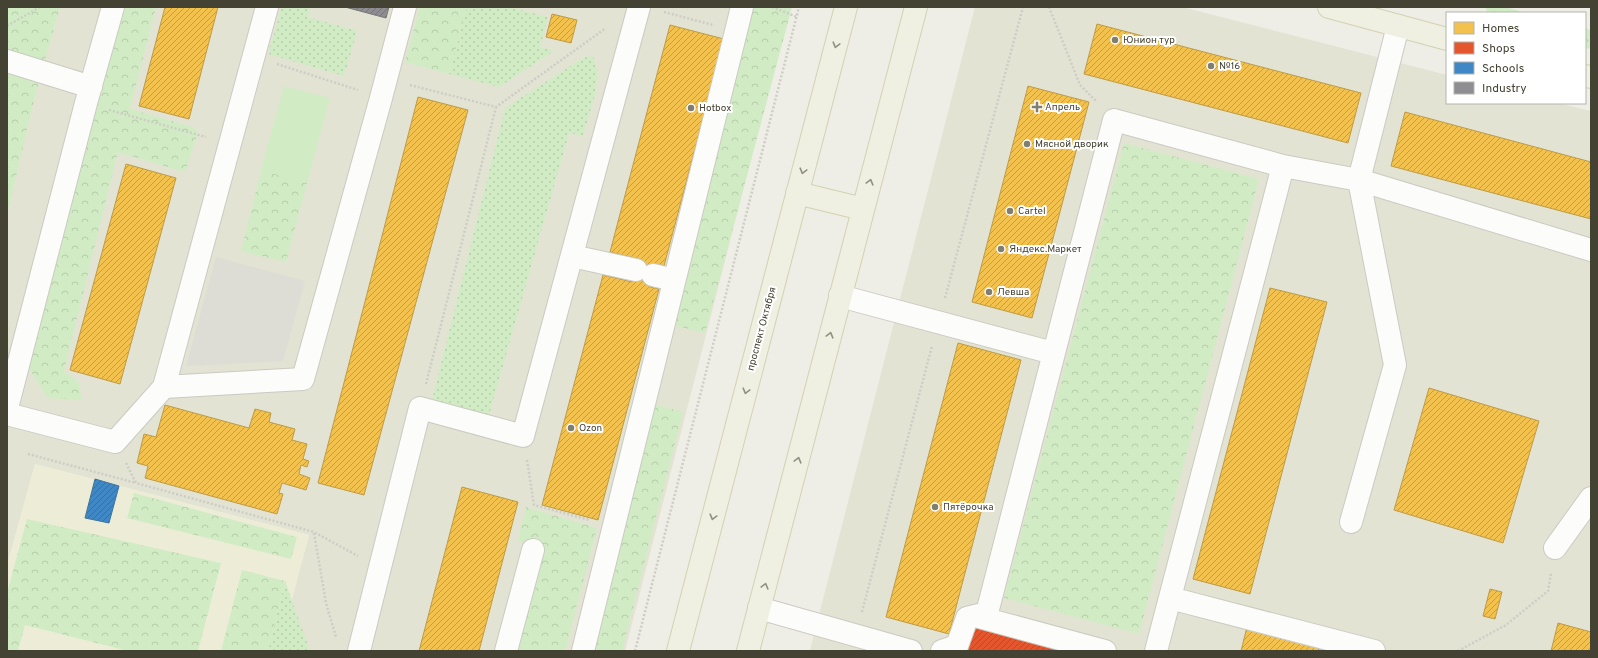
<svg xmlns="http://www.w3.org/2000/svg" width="1598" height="658" font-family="Overpass,sans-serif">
  <defs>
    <pattern id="grass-dots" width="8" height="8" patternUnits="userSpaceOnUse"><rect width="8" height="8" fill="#d1ecc4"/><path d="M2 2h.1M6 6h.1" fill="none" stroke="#b5cca9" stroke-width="1.8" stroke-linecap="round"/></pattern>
    <pattern id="forest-crowns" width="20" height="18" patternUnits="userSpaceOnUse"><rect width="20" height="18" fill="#d1ecc4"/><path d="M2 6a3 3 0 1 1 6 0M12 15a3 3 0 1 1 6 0" fill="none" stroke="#b5cca9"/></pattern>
    <pattern id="homes-hatch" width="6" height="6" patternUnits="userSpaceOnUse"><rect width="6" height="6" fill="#f2c14e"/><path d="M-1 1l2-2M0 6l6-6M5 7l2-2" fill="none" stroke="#c69e41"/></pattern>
    <pattern id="shops-hatch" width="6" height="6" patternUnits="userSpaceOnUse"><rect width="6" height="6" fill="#e4572e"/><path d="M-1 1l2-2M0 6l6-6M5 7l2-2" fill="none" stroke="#ba4a28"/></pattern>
    <pattern id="schools-hatch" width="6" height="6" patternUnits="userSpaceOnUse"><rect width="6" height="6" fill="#3f88c5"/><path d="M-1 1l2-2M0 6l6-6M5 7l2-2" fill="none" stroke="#3671a1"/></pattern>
    <pattern id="industry-hatch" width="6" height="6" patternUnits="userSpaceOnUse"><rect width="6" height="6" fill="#8d8d92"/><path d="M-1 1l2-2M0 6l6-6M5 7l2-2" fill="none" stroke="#757578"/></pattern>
  </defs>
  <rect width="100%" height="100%" fill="#eeeee6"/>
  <path fill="#e3e3d3" d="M7 7H790L625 651H278L309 535 35 464 7 566Z
    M975 7H1182L1447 75V103H1558L1591 111V651L810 650Z"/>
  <path fill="#ededd7" d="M35 464 309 535 278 651H7V566Z"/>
  <path fill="url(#grass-dots)" d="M282 7H310L308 17 357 31 344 76 268 54Z
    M467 7H509L548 17 540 47 554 51 499 87 449 74Z
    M593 56 598 72 595 94 583 136 569 133 489 415 432 400 505 108 583 58Z
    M285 581 310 651H268Z"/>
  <path fill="url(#forest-crowns)" d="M7 7H60L35 96 7 215Z
    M124 7H156L130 109 193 127 198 132 186 170 181 171 118 152 64 371 78 381 82 400 47 398 26 363Z
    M420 7H467L449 74 405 62Z
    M753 7H792L705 333 669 324Z
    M1486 7H1505L1527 13H1487Z
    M1585 28 1591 30V49L1585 48Z
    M1124 143 1259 179 1139 634 1004 598Z
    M261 170 307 183 286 262 241 251Z
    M650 403 683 412 622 651H588Z
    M134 493 297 537 291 559 127 518Z
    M526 507 597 528 565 651H515L543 548 518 541Z
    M27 519 221 563 198 651H128L25 625 18 651H7V593Z
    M242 570 285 581 268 651H221Z"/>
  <path fill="#d1ecc4" d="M284 86 330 98 307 183 261 170Z"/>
  <path fill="#ddddd6" d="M216 257 305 281 283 361 186 366Z"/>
  <path fill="url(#homes-hatch)" stroke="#be9b46" d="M165 7H218L189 119 139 106Z
    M552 14 577 20 571 43 546 37Z
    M1097 24 1361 93 1348 143 1084 74Z
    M670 25 724 39 664 266 656 264 653 275 636 270 638 259 610 252Z
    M1028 86 1089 102 1032 318 972 302Z
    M418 97 468 110 364 495 318 483Z
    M1405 112 1591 162V219L1391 166Z
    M126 164 176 178 120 384 70 370Z
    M636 270 653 275 650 287 659 289 598 520 542 505 603 275 632 282Z
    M1270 288 1327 302 1250 594 1193 579Z
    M958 343 1021 360 949 634 886 617Z
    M1429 388 1539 421 1503 543 1394 510Z
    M165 405 249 428 255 409 271 413 269 422 295 429 292 440 307 444 303 459 309 461 307 467 301 465 299 474 310 478 306 490 282 483 279 493 283 494 277 514 145 478 148 466 137 463 144 434 156 437Z
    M462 487 518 502 479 651H419Z
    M1490 589 1502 592 1495 619 1483 616Z
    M1248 623 1355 651H1241Z
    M1558 623 1591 632V651H1551Z"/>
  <path fill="url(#shops-hatch)" stroke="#b4512f" d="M972 625 1072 651H965Z"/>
  <path fill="url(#schools-hatch)" stroke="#407399" d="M95 479 119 486 109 523 85 518Z"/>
  <path fill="url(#industry-hatch)" stroke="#777675" d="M345 7H389L386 18Z"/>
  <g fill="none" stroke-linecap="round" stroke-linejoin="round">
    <g stroke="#cbcac2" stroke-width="24">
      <path id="minor" d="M7 61 91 87
        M572 256 636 270
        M653 275 674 280
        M840 296 1053 353
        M164 387 303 379 381 98 405 7
        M7 408 86 103 113 7
        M7 414 115 442 164 387 267 7
        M1351 522 1395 365 1359 180 1591 250
        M1555 548 1591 498
        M1170 598 1374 651
        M759 608 911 651
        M975 616 1105 651
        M359 651 420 408 523 436 639 7
        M506 651 533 550
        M583 651 742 7
        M942 651 957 646 967 618 987 613 1114 120 1283 166 1359 180 1398 26
        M1156 651 1283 166"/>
    </g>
    <g stroke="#d2d1b2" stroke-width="24">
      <path id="major" d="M1329 7 1447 39
        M1585 76 1591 77
        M797 193 863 209
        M678 651 846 7
        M748 651 916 7"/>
    </g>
    <path stroke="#cdccc6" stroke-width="2.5" stroke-dasharray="2 2" stroke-linecap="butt" d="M772 7 797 17
      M1049 7 1080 85 1097 102
      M664 12 713 25
      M7 26 40 7
      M277 64 358 90
      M410 85 496 107 606 28
      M109 110 206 137
      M945 298 1023 7
      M426 384 496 107
      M28 454 136 483
      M527 460 534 505 589 520
      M126 463 136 483 314 532 358 556
      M314 533 326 603 336 637
      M862 612 932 346
      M635 651 799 7
      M1458 651 1506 625 1548 591 1551 573"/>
    <use href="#minor" stroke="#fcfcfb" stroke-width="22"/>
    <use href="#major" stroke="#f0f0e2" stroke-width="22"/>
  </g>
  <defs><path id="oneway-chevron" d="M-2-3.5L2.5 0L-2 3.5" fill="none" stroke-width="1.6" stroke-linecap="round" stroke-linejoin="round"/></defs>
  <g stroke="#919081">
    <use href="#oneway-chevron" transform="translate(836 45) rotate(105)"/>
    <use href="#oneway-chevron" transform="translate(803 171) rotate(105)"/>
    <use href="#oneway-chevron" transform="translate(870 182) rotate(-75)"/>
    <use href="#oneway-chevron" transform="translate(830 335) rotate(-75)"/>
    <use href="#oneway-chevron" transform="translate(746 391) rotate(105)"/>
    <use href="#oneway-chevron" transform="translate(798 460) rotate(-75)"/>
    <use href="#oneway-chevron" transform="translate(713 517) rotate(105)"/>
    <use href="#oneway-chevron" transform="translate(765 586) rotate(-75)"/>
  </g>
  <g fill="#807e71" stroke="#fff" stroke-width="1.5">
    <circle cx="1115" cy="40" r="4"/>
    <circle cx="1211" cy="66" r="4"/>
    <path d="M1035 101h4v4h4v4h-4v4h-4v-4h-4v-4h4z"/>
    <circle cx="691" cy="108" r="4"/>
    <circle cx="1027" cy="144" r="4"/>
    <circle cx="1010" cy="211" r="4"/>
    <circle cx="1001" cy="249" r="4"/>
    <circle cx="989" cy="292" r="4"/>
    <circle cx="571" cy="428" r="4"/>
    <circle cx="935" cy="507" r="4"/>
  </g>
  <g text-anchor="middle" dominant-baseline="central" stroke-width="4" stroke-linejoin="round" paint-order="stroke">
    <g font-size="10" fill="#444232" stroke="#fff" text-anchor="start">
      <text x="1123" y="40">Юнион тур</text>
      <text x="1219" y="66">№16</text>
      <text x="1045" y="107">Апрель</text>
      <text x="699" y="108">Hotbox</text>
      <text x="1035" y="144">Мясной дворик</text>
      <text x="1018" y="211">Cartel</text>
      <text x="1009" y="249">Яндекс.Маркет</text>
      <text x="997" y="292">Левша</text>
      <text x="579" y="428">Ozon</text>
      <text x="943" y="507">Пятёрочка</text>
    </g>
    <g font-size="10" fill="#444232" stroke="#fff">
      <text transform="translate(762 329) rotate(-75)">проспект Октября</text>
    </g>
  </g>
  <rect width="1598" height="658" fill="none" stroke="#444232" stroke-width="16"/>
  <rect x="1446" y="12" width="140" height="92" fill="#ffffff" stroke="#b4b3ad"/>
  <rect x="1454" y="22" width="20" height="12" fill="#f2c14e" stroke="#b4b3ad"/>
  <text x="1482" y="32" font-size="12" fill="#444232">Homes</text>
  <rect x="1454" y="42" width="20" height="12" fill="#e4572e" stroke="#b4b3ad"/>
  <text x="1482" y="52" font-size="12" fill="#444232">Shops</text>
  <rect x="1454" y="62" width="20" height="12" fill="#3f88c5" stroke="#b4b3ad"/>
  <text x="1482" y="72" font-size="12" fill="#444232">Schools</text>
  <rect x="1454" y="82" width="20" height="12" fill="#8d8d92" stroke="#b4b3ad"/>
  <text x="1482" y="92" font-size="12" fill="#444232">Industry</text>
</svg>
